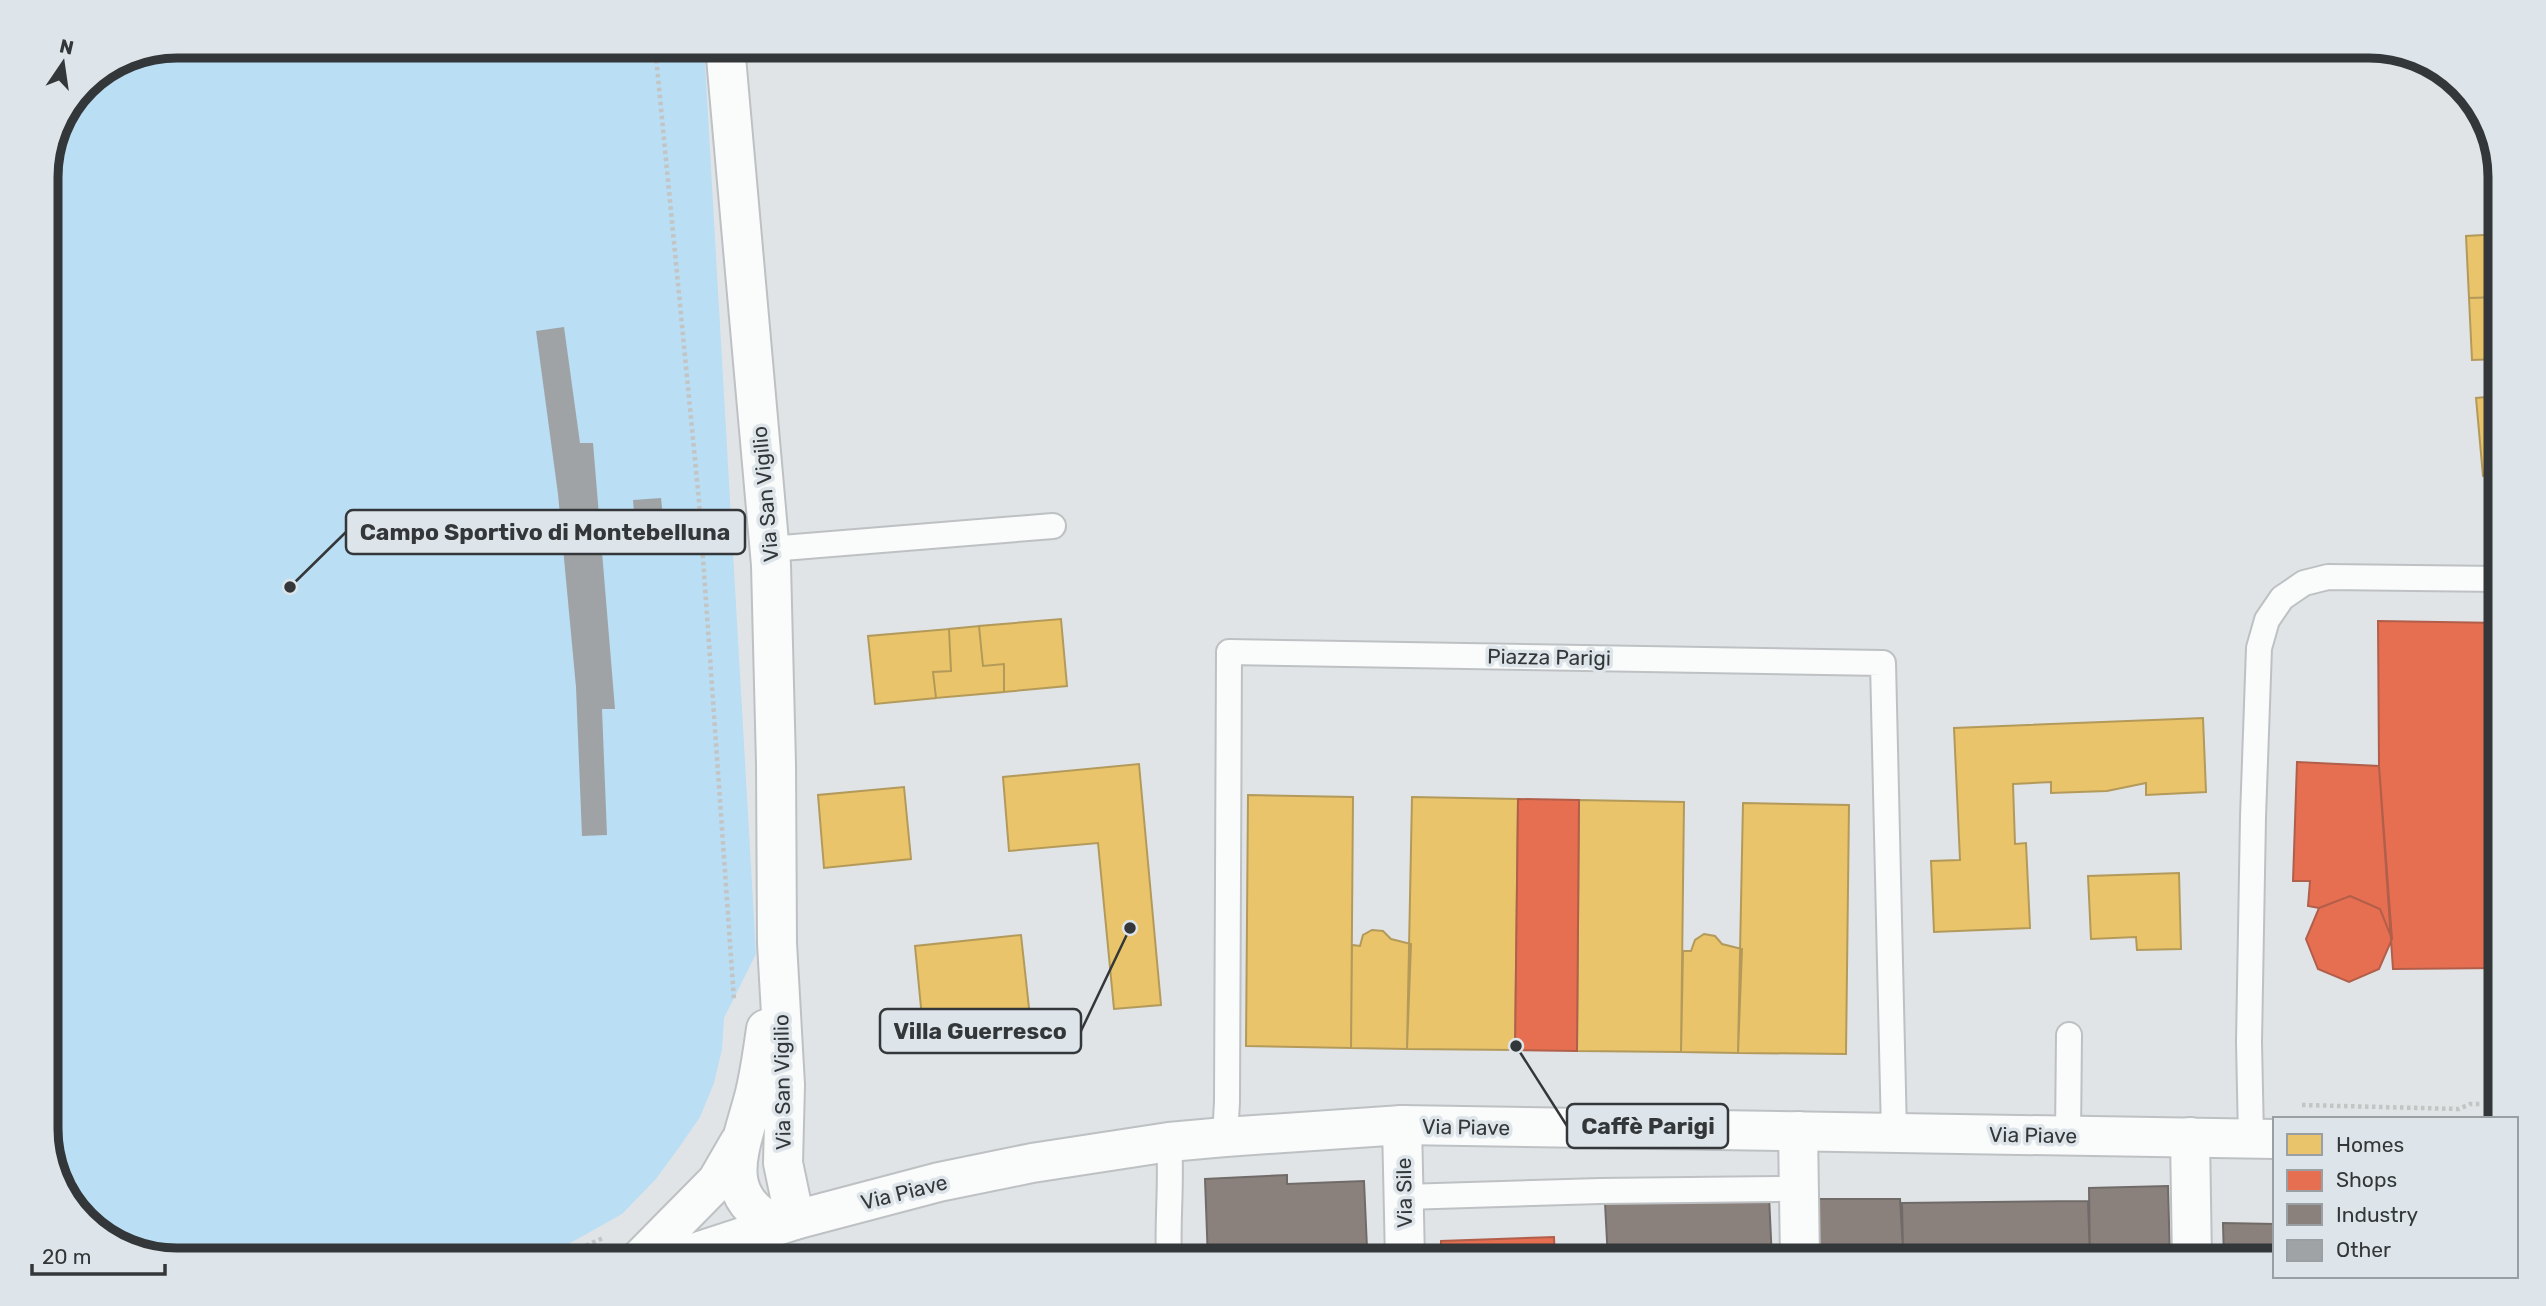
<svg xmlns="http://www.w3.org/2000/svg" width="2546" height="1306" font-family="Rubik,sans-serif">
  <rect width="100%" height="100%" fill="#e0e4e7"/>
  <path fill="#badef3" d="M177 46H704L756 954 724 1018 722 1049 714 1083 700 1117 678 1149 655 1180 622 1214 565 1246 529 1260H177L118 1247 68 1202 46 1138V169L84 84 127 55Z"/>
  <path fill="#e9c46a" stroke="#b39a5b" stroke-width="2" d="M2500 234V297L2469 298 2466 236Z
    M2500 297V359L2472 360 2469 298Z
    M2497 396 2500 474 2483 476 2476 398Z
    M1061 619 1067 686 1004 692V664L983 666 979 626Z
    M979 626 983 666 1004 664V692L936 698 933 672 951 671 949 629Z
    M949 629 951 671 933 672 936 698 875 704 868 636Z
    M2203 718 2206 792 2146 795V783L2107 791 2051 793V782L2013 784 2015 844 2026 843 2030 928 1934 932 1931 861 1960 860 1954 728Z
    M1139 764 1161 1005 1114 1009 1098 843 1009 851 1003 777Z
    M904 787 911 859 824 868 818 795Z
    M1248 795 1353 797 1351 1048 1246 1046Z
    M1412 797 1518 799 1515 1050 1407 1049Z
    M1579 800 1684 802 1681 1052 1577 1051Z
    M1743 803 1849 805 1846 1054 1738 1053Z
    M2179 873 2181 949 2137 950 2136 937 2091 939 2088 876Z
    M1372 930 1383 931 1391 939 1411 944 1407 1049 1351 1048 1352 945 1360 946 1363 935Z
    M1704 934 1715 936 1722 944 1742 949 1738 1053 1681 1052 1683 951H1691L1695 940Z
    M1021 935 1030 1017 923 1028 915 946Z"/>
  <path fill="#e76f51" stroke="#b15e4a" stroke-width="2" d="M2378 621 2500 623V968L2393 969 2379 766Z
    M2297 762 2379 766 2392 939 2380 909 2350 896 2319 908 2308 906 2310 881H2293Z
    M1518 799 1579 800 1577 1051 1515 1050Z
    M2350 896 2380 909 2392 939 2379 969 2349 982 2318 969 2306 939 2319 908Z
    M1554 1237 1555 1260H1441V1241Z"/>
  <path fill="#8a817c" stroke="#706b68" stroke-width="2" d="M1287 1175V1184L1364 1181 1367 1248 1283 1251V1260H1208L1205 1179Z
    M2168 1186 2170 1260H2090L2089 1188Z
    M1769 1196 1772 1260H1608L1605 1203Z
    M1817 1199H1900L1903 1249 1981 1247 1982 1260H1817Z
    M2088 1201 2090 1260H1998V1255H1982L1981 1247 1903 1249 1902 1203Z
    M2223 1223 2275 1224V1260H2224Z
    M1367 1248V1260H1283V1251Z"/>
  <path fill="#a0a3a5" d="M564 327 580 443H593L615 709H602L607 835 582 836 576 687 558 494 536 331Z
    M661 498 665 536 636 538 633 500Z"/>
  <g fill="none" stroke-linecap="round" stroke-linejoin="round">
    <g stroke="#bec1c3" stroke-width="28">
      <path id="lane" d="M770 549 1053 526
        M2068 1135 2069 1035
        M1225 1137 1227 1102 1229 652 1883 663 1894 1133
        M2251 1138 2249 1042 2253 817 2259 648 2267 620 2282 598 2304 583 2328 577 2500 579
        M1404 1197 1600 1191 1778 1189
        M1169 1260C1167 1221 1172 1182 1169 1142"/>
    </g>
    <g stroke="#bec1c3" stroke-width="42">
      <path id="street" d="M725 46 771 565 776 764 777 943 785 1085 783 1163 795 1220
        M766 1029C763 1050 760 1072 755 1093 742 1146 714 1194 777 1225
        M1402 1125 1405 1260
        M1798 1131 1800 1260
        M2190 1137 2192 1260
        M639 1260 717 1181 739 1143"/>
    </g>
    <g stroke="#bec1c3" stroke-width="42">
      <path id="secondary" d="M672 1260 795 1220 939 1182 1032 1163 1169 1142 1225 1137 1402 1125 2275 1139"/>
    </g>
    <path stroke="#c3c4c4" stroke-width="4.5" stroke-dasharray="3.5 3.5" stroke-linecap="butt" d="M655 46 699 501 734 1000
      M2302 1105 2459 1109 2470 1104H2481
      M554 1260 603 1238"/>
    <use href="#lane" stroke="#fafbfb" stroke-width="24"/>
    <use href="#street" stroke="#fafbfb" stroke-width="38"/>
    <use href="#secondary" stroke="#fafbfb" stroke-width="38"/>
  </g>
  <g text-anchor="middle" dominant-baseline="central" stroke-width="7" stroke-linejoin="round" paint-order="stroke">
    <g font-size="21" fill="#343739" stroke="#dde5ea">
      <text transform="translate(765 494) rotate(-95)">Via San Vigilio</text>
      <text transform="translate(1549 657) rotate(1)">Piazza Parigi</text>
      <text transform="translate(782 1082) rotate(-91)">Via San Vigilio</text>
      <text transform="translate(1466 1127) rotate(1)">Via Piave</text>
      <text transform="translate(2033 1135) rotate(1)">Via Piave</text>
      <text transform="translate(904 1192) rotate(-14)">Via Piave</text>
      <text transform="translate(1404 1193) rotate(-91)">Via Sile</text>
    </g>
  </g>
  <path d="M0 0H2546V1306H0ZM177 58H2369A119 119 0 0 1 2488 177V1129A119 119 0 0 1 2369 1248H177A119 119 0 0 1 58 1129V177A119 119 0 0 1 177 58Z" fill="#dde5ea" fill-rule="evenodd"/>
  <path fill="none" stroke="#343739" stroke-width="9" d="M177 58H2369A119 119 0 0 1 2488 177V1129A119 119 0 0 1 2369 1248H177A119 119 0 0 1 58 1129V177A119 119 0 0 1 177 58Z"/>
  <path fill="none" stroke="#343739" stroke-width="2.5" d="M290 587L346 532M1130 928L1081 1031M1516 1046L1567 1126"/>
  <g fill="#343739" stroke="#dde5ea" stroke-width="2.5">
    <circle cx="290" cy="587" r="7"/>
    <circle cx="1130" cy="928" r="7"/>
    <circle cx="1516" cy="1046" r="7"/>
  </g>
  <g fill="#dde5ea" stroke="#343739" stroke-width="2.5">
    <rect x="346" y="510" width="399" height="44" rx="7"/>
    <rect x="880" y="1009" width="201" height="44" rx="7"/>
    <rect x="1567" y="1104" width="161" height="44" rx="7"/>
  </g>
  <g font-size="23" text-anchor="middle" font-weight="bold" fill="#343739">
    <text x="545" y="540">Campo Sportivo di Montebelluna</text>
    <text x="980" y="1039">Villa Guerresco</text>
    <text x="1648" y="1134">Caffè Parigi</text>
  </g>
  <rect x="2273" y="1117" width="245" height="161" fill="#dde5ea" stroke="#999fa3" stroke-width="2"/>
  <rect x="2287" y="1134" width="35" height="21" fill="#e9c46a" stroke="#999fa3" stroke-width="2"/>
  <text x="2336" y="1152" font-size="21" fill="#343739">Homes</text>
  <rect x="2287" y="1170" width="35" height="21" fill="#e76f51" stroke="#999fa3" stroke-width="2"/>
  <text x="2336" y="1187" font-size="21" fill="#343739">Shops</text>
  <rect x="2287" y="1204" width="35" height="21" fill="#8a817c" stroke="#999fa3" stroke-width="2"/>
  <text x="2336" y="1222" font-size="21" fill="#343739">Industry</text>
  <rect x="2287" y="1240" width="35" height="21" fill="#a0a3a5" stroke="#999fa3" stroke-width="2"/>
  <text x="2336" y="1257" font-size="21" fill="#343739">Other</text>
  <g transform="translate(63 63) rotate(13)" stroke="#dde5ea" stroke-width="5" paint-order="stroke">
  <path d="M0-5L12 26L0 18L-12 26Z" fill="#343739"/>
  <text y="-10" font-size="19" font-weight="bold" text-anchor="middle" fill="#343739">N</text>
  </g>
  <path d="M32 1264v10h133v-10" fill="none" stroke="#343739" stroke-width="3.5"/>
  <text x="42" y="1264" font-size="21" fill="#343739" stroke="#dde5ea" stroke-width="5" paint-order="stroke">20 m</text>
</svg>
